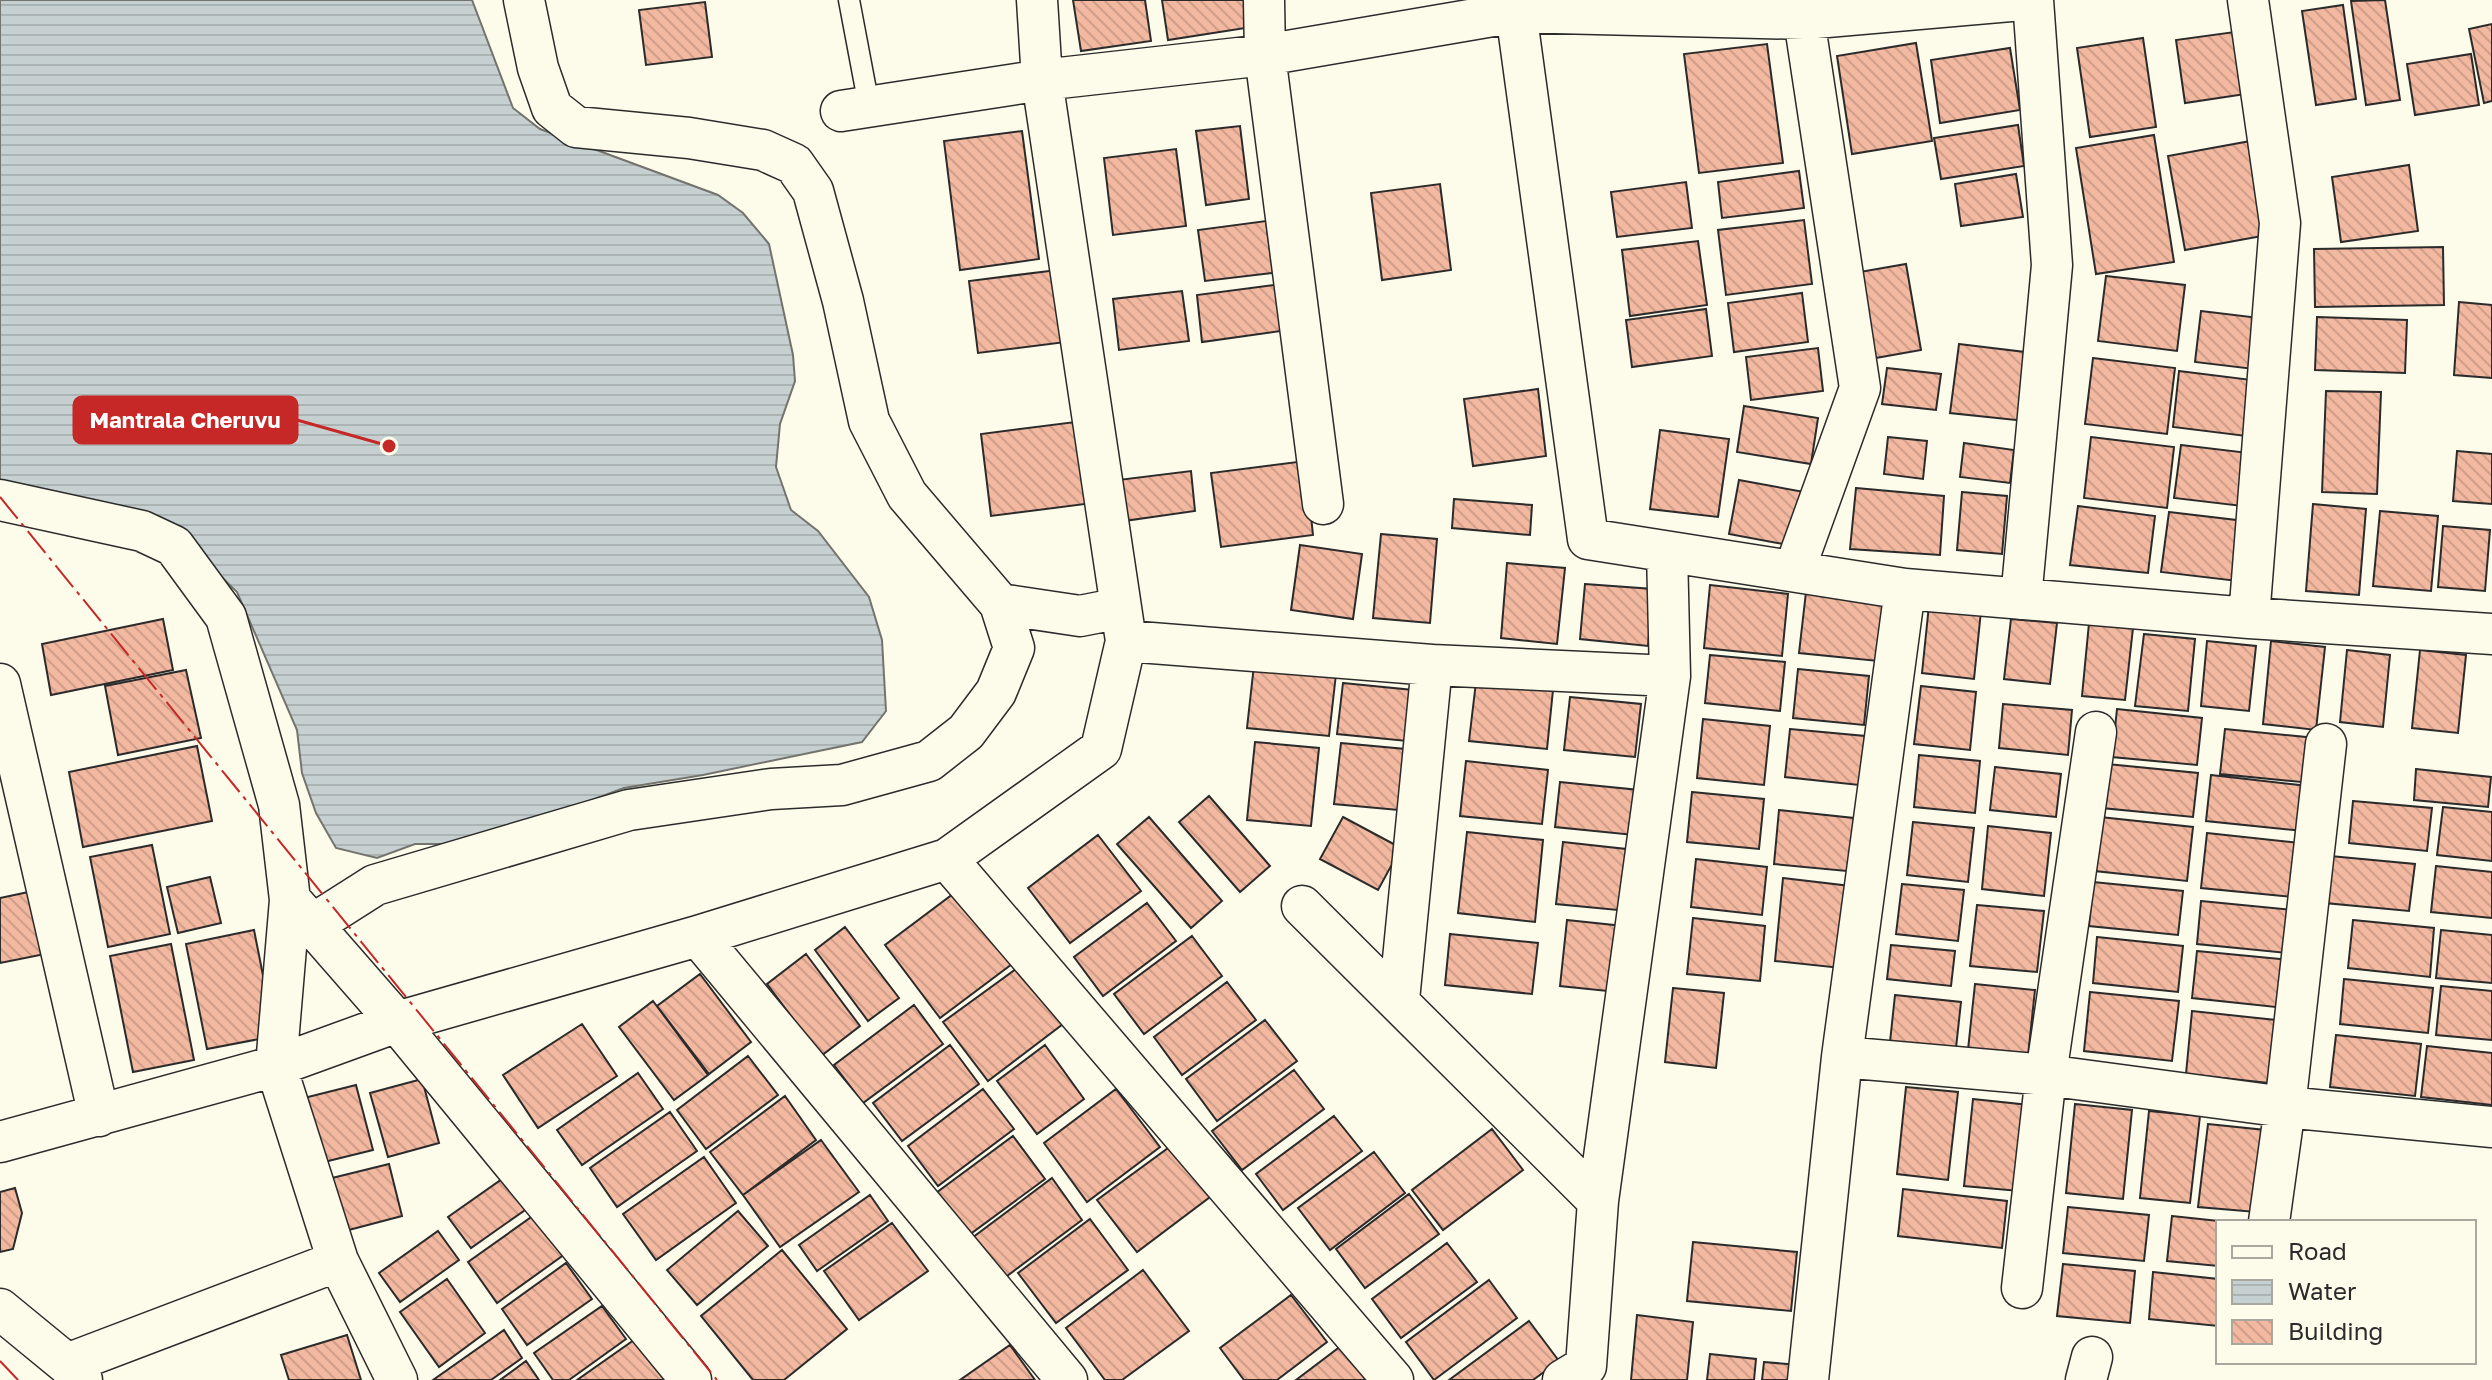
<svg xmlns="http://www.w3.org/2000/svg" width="2492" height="1380" font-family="'Golos Text',sans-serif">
  <defs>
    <pattern id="water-rules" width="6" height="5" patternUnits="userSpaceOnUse" patternTransform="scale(2)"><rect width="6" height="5" fill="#c7d0d0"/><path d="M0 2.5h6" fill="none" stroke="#abb3b3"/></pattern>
    <pattern id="building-back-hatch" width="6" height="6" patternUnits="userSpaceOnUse" patternTransform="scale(2)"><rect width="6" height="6" fill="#f2b8a0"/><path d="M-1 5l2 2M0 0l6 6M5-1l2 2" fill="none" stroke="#d09e8a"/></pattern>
  </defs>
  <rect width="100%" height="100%" fill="#fdfbea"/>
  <path fill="url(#water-rules)" stroke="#74746e" stroke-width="2" d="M0 0H472L513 108 540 129 718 195 743 213 769 244 793 355 795 381 780 424 776 467 791 510 818 531 869 597 882 640 886 711 862 742 703 775 624 788 538 820 462 844H415L377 858 336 848 316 813 302 773 297 730 237 592 165 522 0 492Z"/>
  <path fill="url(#building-back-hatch)" stroke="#2b2b2b" stroke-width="2" d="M1073 0H1145L1151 41 1081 51Z
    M1162 0H1248L1252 27 1168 40Z
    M2385 0 2400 100 2366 105 2351 1Z
    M705 2 712 57 646 65 639 10Z
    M2343 5 2356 99 2316 105 2302 11Z
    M2492 24V101L2484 103 2469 29Z
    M2249 30 2259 92 2185 103 2176 40Z
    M2143 38 2156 127 2090 137 2077 48Z
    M1916 43 1932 141 1852 154 1837 56Z
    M1767 44 1783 163 1699 173 1684 54Z
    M2010 48 2020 110 1940 123 1931 60Z
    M2471 54 2479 105 2415 115 2407 64Z
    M2018 125 2024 166 1941 179 1934 138Z
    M1240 126 1249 199 1206 205 1196 131Z
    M1022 131 1039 259 960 270 944 141Z
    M2154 135 2174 262 2096 274 2076 148Z
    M2256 140 2273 234 2185 250 2168 156Z
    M1176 149 1186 226 1113 235 1104 158Z
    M2409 165 2418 231 2341 242 2332 177Z
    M1799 171 1804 208 1722 218 1718 182Z
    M2016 174 2023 217 1961 226 1955 184Z
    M1686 182 1692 228 1617 237 1611 192Z
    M1440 184 1451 270 1382 280 1371 193Z
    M1804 220 1812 284 1726 295 1718 230Z
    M1266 221 1273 273 1205 281 1198 230Z
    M1698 241 1707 305 1630 316 1622 250Z
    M2443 247 2444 305 2315 307 2314 249Z
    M1906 264 1921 350 1870 359 1854 273Z
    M1065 269 1074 341 978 353 969 281Z
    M2106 276 2185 285 2177 351 2098 341Z
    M1282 284 1288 330 1202 342 1197 295Z
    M1182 291 1189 341 1119 350 1113 299Z
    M1802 293 1808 342 1734 352 1728 303Z
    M2459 302 2492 305V378L2454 375Z
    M1706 309 1712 356 1632 367 1626 320Z
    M2201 311 2268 319 2262 370 2195 362Z
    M2317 317 2407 320 2405 373 2315 370Z
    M1959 344 2033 353 2025 421 1950 413Z
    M1818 348 1823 391 1751 400 1746 357Z
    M2093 358 2175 368 2167 434 2085 424Z
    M1887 368 1941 374 1936 410 1882 404Z
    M2179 371 2260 381 2254 437 2173 427Z
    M1538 389 1546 456 1473 466 1464 399Z
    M2326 391 2381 392 2377 494 2322 492Z
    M1744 406 1818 418 1811 464 1737 452Z
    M1083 421 1093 503 991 516 981 434Z
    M1660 430 1729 439 1718 517 1650 509Z
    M1888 437 1927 441 1923 479 1884 474Z
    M2091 437 2174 447 2167 508 2084 498Z
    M1964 443 2014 450 2010 483 1960 477Z
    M2181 445 2249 453 2242 506 2174 498Z
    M2457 451 2492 454V504L2453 501Z
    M1305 461 1313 535 1221 547 1211 473Z
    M1191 471 1195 511 1124 521 1118 480Z
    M1739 480 1804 492 1794 546 1729 534Z
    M1856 488 1944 496 1940 555 1850 549Z
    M1962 492 2007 496 2002 554 1957 550Z
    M1454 499 1532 505 1530 535 1452 528Z
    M2313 504 2366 509 2359 595 2306 591Z
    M2078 506 2155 516 2148 573 2070 565Z
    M2380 511 2438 516 2431 591 2373 586Z
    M2169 512 2253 522 2246 582 2161 572Z
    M2443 526 2490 530 2485 591 2438 587Z
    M1381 534 1437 539 1430 623 1373 618Z
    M1300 545 1362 554 1353 619 1291 610Z
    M1507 563 1565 568 1557 644 1501 638Z
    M1585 584 1653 589 1648 646 1580 639Z
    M1710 585 1788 594 1782 656 1704 648Z
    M1806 592 1884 600 1878 661 1799 653Z
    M1929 605 1981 611 1974 679 1922 673Z
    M163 619 173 670 51 695 42 644Z
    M2011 619 2057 623 2050 684 2004 679Z
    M2089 623 2133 628 2125 700 2082 696Z
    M2144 634 2195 639 2188 711 2135 706Z
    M2207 641 2256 646 2249 711 2201 706Z
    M2271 641 2325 647 2316 730 2263 724Z
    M2347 650 2390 655 2383 727 2340 722Z
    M2420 650 2466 655 2458 733 2412 728Z
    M1710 655 1785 662 1780 711 1705 703Z
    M1254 665 1336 674 1329 736 1247 728Z
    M1798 669 1869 676 1864 725 1793 718Z
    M186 670 201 738 118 755 105 686Z
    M1476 682 1553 690 1547 749 1469 741Z
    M1343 683 1423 691 1417 742 1337 734Z
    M1921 686 1976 692 1970 750 1914 744Z
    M1570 697 1641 704 1635 757 1564 750Z
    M2003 704 2072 710 2068 755 1999 748Z
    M2117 709 2202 718 2197 765 2112 757Z
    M1703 719 1770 726 1764 785 1697 778Z
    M1790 729 1865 736 1859 785 1785 777Z
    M2225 729 2316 738 2312 783 2220 774Z
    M1255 742 1319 748 1311 826 1247 820Z
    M1341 743 1416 750 1409 811 1334 804Z
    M197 746 212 821 83 847 69 772Z
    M1919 755 1980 761 1975 813 1914 807Z
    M1466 761 1548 770 1542 824 1460 816Z
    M2107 764 2198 773 2193 817 2102 808Z
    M1995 767 2061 774 2056 817 1990 810Z
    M2416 769 2491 777 2488 807 2414 800Z
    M2211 775 2308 786 2303 831 2206 821Z
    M1560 782 1639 790 1634 835 1555 827Z
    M1692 792 1764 799 1759 849 1687 842Z
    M1209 796 1270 866 1240 892 1179 822Z
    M2353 801 2432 808 2427 851 2349 843Z
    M2443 807 2492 812V861L2437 855Z
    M1779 810 1863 819 1857 872 1774 864Z
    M1149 817 1222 901 1191 928 1117 844Z
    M1343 817 1401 848 1378 890 1320 859Z
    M2100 817 2193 827 2187 881 2095 871Z
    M1913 822 1974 828 1968 882 1907 875Z
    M1988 826 2051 833 2044 896 1982 889Z
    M1467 832 1543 840 1535 922 1458 913Z
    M2207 833 2299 843 2293 897 2201 888Z
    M1098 835 1141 891 1070 943 1028 888Z
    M1563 842 1635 850 1628 911 1556 904Z
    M152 845 170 934 108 947 90 857Z
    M2330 856 2415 864 2409 911 2325 903Z
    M1696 859 1767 867 1762 915 1691 907Z
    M2436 866 2492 872V918L2431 912Z
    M210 877 221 923 178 933 167 887Z
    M1783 878 1850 886 1841 968 1775 961Z
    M2093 882 2183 891 2178 935 2089 926Z
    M1902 884 1964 890 1958 941 1896 934Z
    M961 888 1016 961 940 1018 885 945Z
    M38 890 50 953 0 963V898Z
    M2201 901 2292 910 2287 953 2197 944Z
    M1147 903 1176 941 1103 996 1074 957Z
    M1977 905 2044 911 2037 972 1970 966Z
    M1693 918 1765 926 1760 981 1687 974Z
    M1567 920 1623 926 1617 992 1560 986Z
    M2353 920 2434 928 2430 977 2348 968Z
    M845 927 899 998 868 1021 815 950Z
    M254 930 275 1036 207 1049 186 944Z
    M2441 930 2492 935V983L2436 978Z
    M1450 934 1538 943 1532 994 1445 985Z
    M1192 936 1222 976 1144 1034 1114 994Z
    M2097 937 2183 946 2178 992 2093 983Z
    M171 944 194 1060 133 1072 110 956Z
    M1891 945 1955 951 1951 986 1887 979Z
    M2197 951 2290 960 2285 1008 2192 998Z
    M806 954 860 1026 821 1056 767 984Z
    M1020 966 1063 1024 988 1081 943 1022Z
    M700 974 751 1042 709 1074 657 1006Z
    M2344 979 2433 988 2428 1033 2340 1024Z
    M1227 982 1256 1020 1182 1075 1154 1037Z
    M1975 984 2035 990 2027 1065 1967 1059Z
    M2441 986 2492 991V1040L2436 1035Z
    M1673 988 1724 993 1716 1068 1665 1062Z
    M2090 992 2179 1001 2172 1061 2084 1051Z
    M1895 995 1961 1002 1956 1048 1890 1042Z
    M653 1001 708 1075 674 1100 619 1027Z
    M914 1005 943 1044 863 1103 834 1065Z
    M2192 1011 2285 1021 2278 1084 2186 1074Z
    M1265 1020 1297 1061 1217 1121 1186 1079Z
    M582 1024 617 1076 538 1128 503 1075Z
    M2336 1035 2421 1044 2415 1096 2330 1087Z
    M950 1045 979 1084 902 1141 873 1103Z
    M1045 1045 1084 1099 1037 1134 997 1081Z
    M2427 1046 2492 1053V1105L2421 1097Z
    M748 1056 778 1095 706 1149 677 1110Z
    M1294 1070 1324 1109 1242 1170 1212 1131Z
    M638 1073 663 1109 582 1165 557 1130Z
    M422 1079 439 1143 388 1157 370 1093Z
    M356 1085 373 1150 320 1163 304 1098Z
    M1906 1087 1958 1092 1948 1180 1897 1174Z
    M983 1089 1014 1129 938 1186 908 1146Z
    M1116 1089 1160 1147 1087 1202 1044 1143Z
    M785 1096 816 1140 743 1195 710 1152Z
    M1973 1099 2029 1105 2019 1191 1964 1186Z
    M2075 1104 2132 1110 2123 1199 2066 1193Z
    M2149 1111 2200 1116 2190 1203 2140 1198Z
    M670 1112 697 1151 617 1207 590 1168Z
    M1334 1116 1362 1151 1283 1210 1256 1174Z
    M2208 1124 2265 1130 2256 1212 2198 1207Z
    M1492 1129 1523 1170 1443 1230 1412 1190Z
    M1013 1136 1045 1179 969 1235 936 1193Z
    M821 1140 859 1192 780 1247 743 1195Z
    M1175 1143 1214 1194 1137 1252 1097 1200Z
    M1374 1152 1405 1193 1330 1250 1298 1208Z
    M704 1157 736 1203 656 1260 623 1214Z
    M389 1164 402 1216 345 1231 332 1178Z
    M505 1177 528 1208 471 1248 448 1217Z
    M1052 1178 1082 1220 1003 1279 972 1238Z
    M15 1188 22 1213 13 1249 0 1252V1192Z
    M1903 1189 2007 1201 2002 1248 1898 1236Z
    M1409 1194 1439 1234 1365 1288 1336 1249Z
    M870 1195 888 1221 817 1271 799 1245Z
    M2068 1207 2149 1215 2144 1261 2063 1253Z
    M738 1211 768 1246 697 1305 667 1270Z
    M537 1213 565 1254 497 1303 468 1262Z
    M2172 1216 2228 1222H2218V1266L2167 1261Z
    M1090 1219 1128 1270 1056 1323 1018 1273Z
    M892 1223 928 1271 859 1320 824 1271Z
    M438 1231 459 1260 400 1302 379 1273Z
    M1693 1242 1797 1252 1791 1311 1687 1301Z
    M1447 1243 1477 1282 1401 1338 1372 1299Z
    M782 1250 847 1329 784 1380H753L701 1316Z
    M566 1263 592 1299 527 1345 502 1309Z
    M2063 1264 2135 1271 2130 1323 2057 1316Z
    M1143 1270 1189 1331 1122 1380H1105L1066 1328Z
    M2153 1272 2218 1279V1326L2149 1319Z
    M447 1279 485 1333 439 1367 400 1312Z
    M1489 1280 1517 1318 1434 1380 1406 1342Z
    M1291 1295 1327 1342 1277 1380H1244L1220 1348Z
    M602 1306 626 1339 569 1380H553L534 1353Z
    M1637 1315 1693 1322 1687 1380H1631Z
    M1529 1321 1559 1361 1533 1380H1449Z
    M504 1330 522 1358 491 1380H433Z
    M644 1333 672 1380H577Z
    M347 1335 361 1380H289L281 1355Z
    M1345 1343 1372 1380H1296Z
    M1010 1345 1035 1380H960Z
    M1710 1354 1756 1359 1754 1380H1707Z
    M526 1361 539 1380H500Z
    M1764 1362 1799 1365 1797 1380H1762Z"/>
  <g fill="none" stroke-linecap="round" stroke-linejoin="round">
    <g stroke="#2b2b2b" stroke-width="23">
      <path id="service" d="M849 0 869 106"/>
    </g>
    <g stroke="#2b2b2b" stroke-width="43">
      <path id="minor" d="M1037 0 1042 80 1265 55 1516 12 1588 539 1905 589 1842 1057 1808 1380
        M1264 0 1265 55 1323 504
        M1516 0V12L1804 19 2022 0
        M2248 0 2280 223 2249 618
        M841 111 1042 80 1126 641
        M0 500 142 531 174 546 226 617 279 805 290 900 276 1066 338 1261 397 1380
        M1667 552 1670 676
        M1794 571 1860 388 1804 19
        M1905 589 2249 618 2492 634
        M2021 599 2052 265 2033 0
        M1000 604 1080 616 1121 608
        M0 684 99 1116
        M947 859 1393 1380
        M294 904 397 1022 691 1380
        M1302 906 1598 1201
        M312 925 375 885 629 810 771 789 842 785 929 761 966 732 996 692 1014 648 1000 604 907 495 869 421 843 301 813 191 794 164 763 150 689 138 576 127 552 108 538 68 524 0
        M698 936 1067 1380
        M1399 1000 1432 665
        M1842 1057 2046 1075 2285 1107 2492 1127
        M0 1142 276 1066 397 1022 698 936 947 859 1101 749 1126 641 1432 665 1670 676 1598 1201 1586 1366 1563 1380
        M2269 1222 2285 1107 2326 744
        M2022 1288 2046 1075 2096 732
        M0 1309 67 1364 82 1380
        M67 1364 338 1261
        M2086 1380 2092 1357"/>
    </g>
    <use href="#service" stroke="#fdfbea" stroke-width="20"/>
    <use href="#minor" stroke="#fdfbea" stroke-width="40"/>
    <path stroke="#c62828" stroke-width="2" stroke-dasharray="28 6 4 6" stroke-linecap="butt" d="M0 497 717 1380
      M0 1361 18 1380"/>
  </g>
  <path fill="none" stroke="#c62828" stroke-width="3" d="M389 446L297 420"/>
  <circle fill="#c62828" stroke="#fdfbea" stroke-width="3" cx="389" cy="446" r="8"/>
  <rect fill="#c62828" stroke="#c62828" stroke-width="3" x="74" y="397" width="223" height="46" rx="8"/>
  <g font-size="22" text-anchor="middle" font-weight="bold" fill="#fff">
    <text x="185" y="428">Mantrala Cheruvu</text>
  </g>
  <rect x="2216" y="1220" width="260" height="144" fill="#fdfbea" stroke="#a9a89e" stroke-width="2"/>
  <rect x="2232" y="1246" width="40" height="12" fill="#fdfbea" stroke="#a9a89e" stroke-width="2"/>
  <text x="2288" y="1260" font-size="24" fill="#2b2b2b">Road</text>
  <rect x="2232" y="1280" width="40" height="24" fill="url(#water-rules)" stroke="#a9a89e" stroke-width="2"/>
  <text x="2288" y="1300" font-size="24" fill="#2b2b2b">Water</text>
  <rect x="2232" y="1320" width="40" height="24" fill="url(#building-back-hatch)" stroke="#a9a89e" stroke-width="2"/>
  <text x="2288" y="1340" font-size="24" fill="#2b2b2b">Building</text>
</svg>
